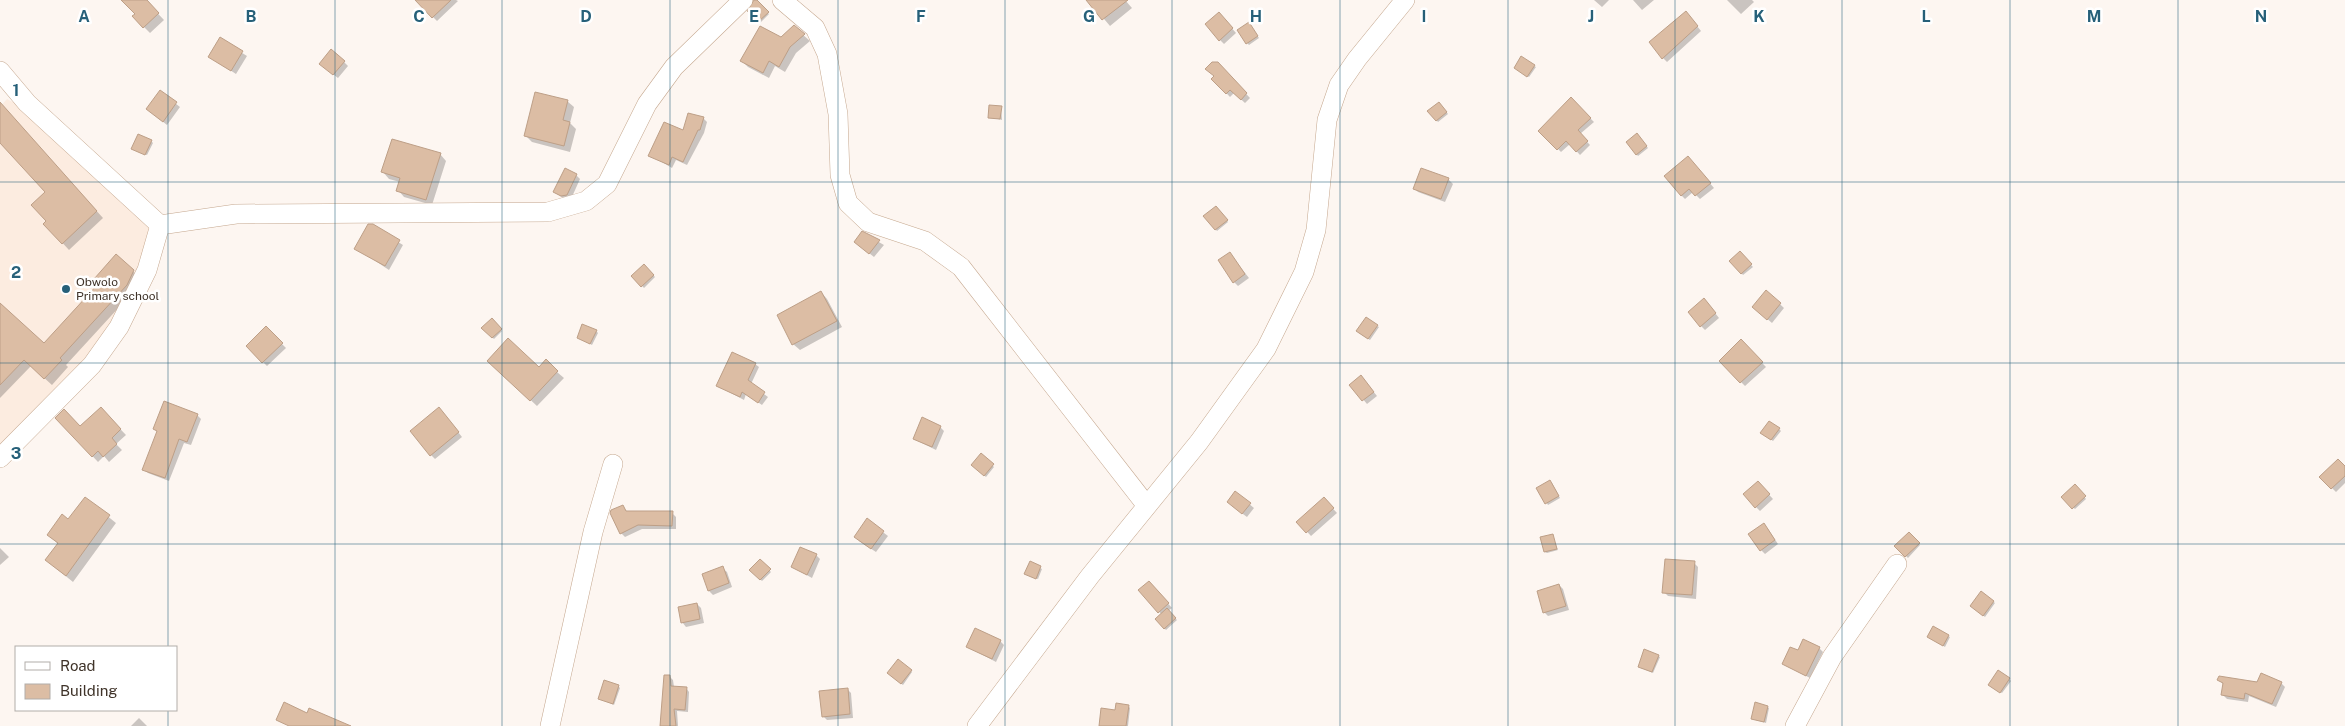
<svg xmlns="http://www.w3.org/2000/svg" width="2345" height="726" font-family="'Public Sans',sans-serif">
  <rect width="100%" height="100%" fill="#fdf6f1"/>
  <path fill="#fcece0" d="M7 99 24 108 153 228 145 261 118 318 88 360 0 452V107Z"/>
  <path fill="#0003" d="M123 0H145L164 20 150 33 134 17 136 15Z
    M416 0H456L458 1 437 21Z
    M1088 0H1125L1132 8 1110 26Z
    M1594 0H1609L1602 7Z
    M1633 0H1654L1642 10Z
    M1727 0H1752L1754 2 1741 14Z
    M755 1 769 14 760 23 749 11Z
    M1690 17 1701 31 1667 62 1663 58Z
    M1223 18 1236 33 1224 44 1220 40Z
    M1250 25 1259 38 1249 45 1247 43Z
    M794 27 810 41 796 53 785 72 775 66 769 78 748 67 742 61 781 38Z
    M220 39 247 56 236 74 210 57Z
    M344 62 348 66 338 78 325 68Z
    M1217 63 1250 98 1245 103 1234 93 1230 97 1213 79Z
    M1534 66 1536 67 1529 77 1517 70Z
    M161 92 180 107 167 125 152 113Z
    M1571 99 1594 122 1580 134 1590 145 1580 155 1570 144 1561 152 1540 131Z
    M567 101 574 107 570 123 576 129 570 152 532 142 526 136Z
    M1439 103 1448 114 1438 122 1429 111Z
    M1001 107 1002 120 989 117Z
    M0 116 12 117 103 218 69 250 45 224 48 221 47 192 0 141Z
    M703 118 707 122 704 133 687 165 676 160 672 168 650 155Z
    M1637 135 1648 148 1638 156 1627 142Z
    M151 141 153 143 147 155 134 150Z
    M440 154 446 161 432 205 404 197 398 190 400 182 389 179 383 172Z
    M1692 162 1714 188 1700 199 1693 192 1685 199 1681 195Z
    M576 175 580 179 571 199 566 200 554 192Z
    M1448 179 1453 184 1445 202 1418 192 1414 188Z
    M1216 207 1228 222 1217 231 1205 216Z
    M372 226 403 245 389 270 356 248Z
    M863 233 884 245 874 257 860 246Z
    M1740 253 1753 267 1743 275 1731 261Z
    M1230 254 1249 278 1238 286 1234 282Z
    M117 256 140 278 133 292 66 365 68 367 52 385 31 366 0 398V306L44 345 100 284Z
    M644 265 655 277 644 288 633 276Z
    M821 292 827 299 842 327 800 350 793 344Z
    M1767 292 1784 308 1772 323 1758 311Z
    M1708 304 1719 318 1705 330 1701 326Z
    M492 320 502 331 494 339 483 328Z
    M1377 326 1379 327 1370 340 1359 333Z
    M266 328 286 348 267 366 247 346Z
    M596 331 598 333 592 345 580 339Z
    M1741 341 1766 367 1745 386 1720 361Z
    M755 364 759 367 751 384 768 397 762 405 746 394 744 400 718 386Z
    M495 367 539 369 557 372 564 378 537 406Z
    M1365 381 1377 396 1367 404 1351 385Z
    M101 409 126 435 116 444 122 450 109 462 104 456 98 462 57 418 81 428Z
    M443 413 462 437 435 459 431 455Z
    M197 415 201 419 191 445 184 443 169 481 148 473 144 469 158 432 155 429Z
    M940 427 944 431 936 450 914 439Z
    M1779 429 1781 431 1773 441 1764 434Z
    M981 455 994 467 986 477 972 465Z
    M2345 468V483L2336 492 2321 477Z
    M1552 483 1560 498 1548 505 1538 488Z
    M2075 486 2086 499 2075 509 2063 497Z
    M1762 487 1773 499 1760 511 1756 507Z
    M1236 493 1254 508 1247 517 1232 506Z
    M85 498 116 523 73 582 46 560 58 544 49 535 69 521Z
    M1324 499 1337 513 1311 536 1298 522Z
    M623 506 627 512 672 513 676 517V529H642L625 537 621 533Z
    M867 520 888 536 876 552 859 541Z
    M1768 529 1778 544 1765 554 1761 550Z
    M1909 534 1920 545 1908 558 1896 546Z
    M1552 535 1558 550 1547 553 1545 552Z
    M0 548 9 557 0 565Z
    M816 555 820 559 812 578 792 567Z
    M760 561 771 572 762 581 751 570Z
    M1030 563 1042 569 1038 579 1028 575Z
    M1694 563 1698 567 1696 599 1668 596 1664 592Z
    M722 568 727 572 732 587 713 595 709 591 703 575Z
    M1559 585 1563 589 1569 610 1548 616 1544 612Z
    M1153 587 1172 608 1168 611 1177 620 1166 630 1156 619 1162 615 1140 590Z
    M1982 593 1995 603 1985 617 1972 606Z
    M697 604 701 608 704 623 686 627 682 622Z
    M1948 636 1950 637 1945 647 1930 638Z
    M1000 641 1004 645 996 662 968 647Z
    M1819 648 1823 652 1810 678 1783 664 1798 652Z
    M1658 656 1660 657 1653 673 1641 668Z
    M911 671 912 672 903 685 890 675Z
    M670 677 673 680 674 687 686 688 689 692 688 712 677 711 678 726H660V718H662Z
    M2009 679 2011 681 2002 693 1991 686Z
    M2219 680 2281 683 2285 687 2276 707 2249 696 2248 702 2227 699 2223 695V684Z
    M618 686 620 688 614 705 599 698Z
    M847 689 851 693 853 718 827 720 823 716Z
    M1128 706 1130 708 1128 726H1102L1116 711Z
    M1767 707 1769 708 1766 723 1752 719Z
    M139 718 147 726H131Z"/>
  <path fill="#dcbda4" stroke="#bd9f87" d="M121 0H147L159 13 143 28 132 16 135 14Z
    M415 0H451L432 18Z
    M754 0H757L769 12 758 22 747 11Z
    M1086 0H1128L1102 20Z
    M1686 11 1698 26 1662 59 1649 42Z
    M1219 12 1233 28 1219 41 1205 24Z
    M1249 22 1258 36 1246 44 1237 30Z
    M794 25 805 34 790 47 779 67 769 61 763 73 740 61 760 26 781 37Z
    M220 37 243 51 231 71 208 57Z
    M331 49 345 61 333 75 319 64Z
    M1521 56 1535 65 1527 77 1514 68Z
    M1212 62H1218L1247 93 1241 100 1230 90 1226 94 1211 79 1214 76 1205 69Z
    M160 90 177 102 163 122 146 109Z
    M535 92 568 100 563 120 570 122 564 146 524 136Z
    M1571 97 1591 118 1578 130 1588 141 1576 152 1566 141 1557 150 1538 131Z
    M0 102 97 211 62 244 43 224 46 221 31 205 45 192 0 143Z
    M1439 102 1447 112 1436 121 1427 111Z
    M989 105 1002 106 1000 119 988 118Z
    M688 113 704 117 700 130H698L683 162 672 157 669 165 648 156 664 122 683 130Z
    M1637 133 1647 146 1636 155 1626 142Z
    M138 134 152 140 145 155 131 149Z
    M392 139 441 153 426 200 396 191 400 178 381 172Z
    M1688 156 1711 183 1695 196 1689 189 1681 196 1664 176Z
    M565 168 577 174 567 195 561 196 553 192Z
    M1421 168 1449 178 1441 199 1413 189Z
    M1216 206 1228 220 1215 230 1203 216Z
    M368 224H373L400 240 385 266 354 249Z
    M862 231 880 240 869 254 854 242Z
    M1740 251 1752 264 1741 274 1729 261Z
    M1230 252 1245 274 1233 283 1218 260Z
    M116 254 134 270 127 285 60 358 62 360 44 379 24 360 0 385V303L44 343 99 283 94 279Z
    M644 264 654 275 641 287 631 276Z
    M1766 290 1781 303 1767 320 1752 307Z
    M821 291 837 321 792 345 777 315Z
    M1704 298 1716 313 1700 327 1688 312Z
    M1366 317 1378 325 1368 339 1356 331Z
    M492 318 502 329 492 338 481 328Z
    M582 324 597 330 590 344 577 338Z
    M266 326 283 343 262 363 246 346Z
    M508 338 539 367 546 359 558 371 530 401 487 361Z
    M1741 339 1763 362 1740 383 1719 361Z
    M732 352 756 363 748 380 765 392 758 403 742 392 740 397 716 386Z
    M1361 375 1374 392 1362 401 1349 385Z
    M164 401 198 414 187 442 179 439 165 478 142 470 157 431 153 429Z
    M101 407 121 429 112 438 117 444 103 457 98 451 92 457 55 418 64 409 80 426Z
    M439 407 459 432 430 456 410 431Z
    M922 417 941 426 932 447 913 439Z
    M1769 421 1780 428 1771 440 1760 433Z
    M981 453 994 464 984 476 971 465Z
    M2338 459 2345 466V476L2331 489 2319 477Z
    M1550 480 1559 496 1545 504 1536 488Z
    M1758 481 1770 494 1755 508 1743 494Z
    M2075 484 2086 496 2072 509 2061 497Z
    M1235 491 1251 503 1242 514 1227 502Z
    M85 497 110 515 66 576 45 560 58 543 47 535 62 514 68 519Z
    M1324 497 1334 508 1306 533 1296 522Z
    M623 505 626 511H673L672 526 638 525 620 534 610 513 611 510Z
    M867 518 884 531 871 549 854 537Z
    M1764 523 1775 540 1760 551 1748 534Z
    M1909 532 1920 543 1905 557 1894 546Z
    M1553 534 1557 549 1544 552 1540 537Z
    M800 547 817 554 807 575 791 567Z
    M760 559 771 569 760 580 749 570Z
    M1665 559 1695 561 1692 595 1662 593Z
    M1030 561 1041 566 1036 579 1024 574Z
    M723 566 729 583 708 591 702 574Z
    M1149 581 1169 603 1158 613 1138 590Z
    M1559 584 1566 606 1543 613 1537 591Z
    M1981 591 1994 601 1983 616 1970 606Z
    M697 603 700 619 681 623 678 607Z
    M1167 608 1176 618 1164 629 1155 619Z
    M1933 626 1949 635 1943 646 1927 637Z
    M975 628 1001 640 992 659 966 647Z
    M1803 639 1820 647 1806 676 1782 664 1790 647 1798 650Z
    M1644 649 1659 655 1652 672 1638 667Z
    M898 659 912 670 901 684 887 673Z
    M1998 670 2010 678 2000 693 1988 685Z
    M2261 673 2282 682 2272 704 2245 693 2244 699 2221 695 2223 683 2217 680 2219 676 2257 682Z
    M664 675H670L671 686 687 687 685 710 674 709 676 726H660Z
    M604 680 619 685 613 704 598 699Z
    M848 688 850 714 822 717 819 691Z
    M284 702 307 713 309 708 351 726H289L276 720Z
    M1755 702 1768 706 1764 722 1751 719Z
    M1116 703 1129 705 1126 726H1099L1101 708 1115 710Z"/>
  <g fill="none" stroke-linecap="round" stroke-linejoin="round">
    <g stroke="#c5a78e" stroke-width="20">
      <path id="minor" d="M782 0 815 28 827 54 838 114 840 175 848 203 868 222 925 241 961 267 1147 506
        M0 71 27 103 160 225 236 214 548 212 586 201 607 184 647 104 674 67 743 0
        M0 458 92 365 119 327 147 270 160 225
        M550 726 593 532 613 464
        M977 726 1090 576 1199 442 1266 349 1304 272 1316 230 1327 120 1339 85 1357 59 1405 0
        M1795 726 1832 657 1897 564"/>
    </g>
    <use href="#minor" stroke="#fff" stroke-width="19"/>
  </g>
  <path fill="none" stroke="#266079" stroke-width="1" stroke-opacity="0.55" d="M168 0V647M335 0V726M502 0V726M670 0V726M838 0V726M1005 0V726M1172 0V726M1340 0V726M1508 0V726M1675 0V726M1842 0V726M2010 0V726M2178 0V726M0 182H2345M0 363H2345M0 544H2345M168 710V726"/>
  <circle fill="#266079" stroke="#fff" stroke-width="2" cx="66" cy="289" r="5"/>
  <g text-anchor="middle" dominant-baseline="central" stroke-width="5" stroke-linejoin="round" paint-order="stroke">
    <g font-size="12" fill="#3f3329" stroke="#fff" text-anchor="start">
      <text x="76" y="282">Obwolo<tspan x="76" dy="14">Primary school</tspan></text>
    </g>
  </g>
  <g font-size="16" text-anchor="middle" font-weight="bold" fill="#266079" stroke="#fff" stroke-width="5" stroke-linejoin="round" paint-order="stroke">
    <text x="84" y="22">A</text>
    <text x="251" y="22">B</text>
    <text x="419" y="22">C</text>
    <text x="586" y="22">D</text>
    <text x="754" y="22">E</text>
    <text x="921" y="22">F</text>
    <text x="1089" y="22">G</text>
    <text x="1256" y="22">H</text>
    <text x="1424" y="22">I</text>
    <text x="1591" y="22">J</text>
    <text x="1759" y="22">K</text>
    <text x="1926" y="22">L</text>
    <text x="2094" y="22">M</text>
    <text x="2261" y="22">N</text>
    <text x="16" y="96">1</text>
    <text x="16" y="278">2</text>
    <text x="16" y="459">3</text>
  </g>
  <rect x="15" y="646" width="162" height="65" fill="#ffffff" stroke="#b2ada9"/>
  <rect x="25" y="662" width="25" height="8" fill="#ffffff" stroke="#b2ada9"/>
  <text x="60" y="671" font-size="15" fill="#3f3329">Road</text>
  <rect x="25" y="684" width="25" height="15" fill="#dcbda4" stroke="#b2ada9"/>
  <text x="60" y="696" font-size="15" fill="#3f3329">Building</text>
</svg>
